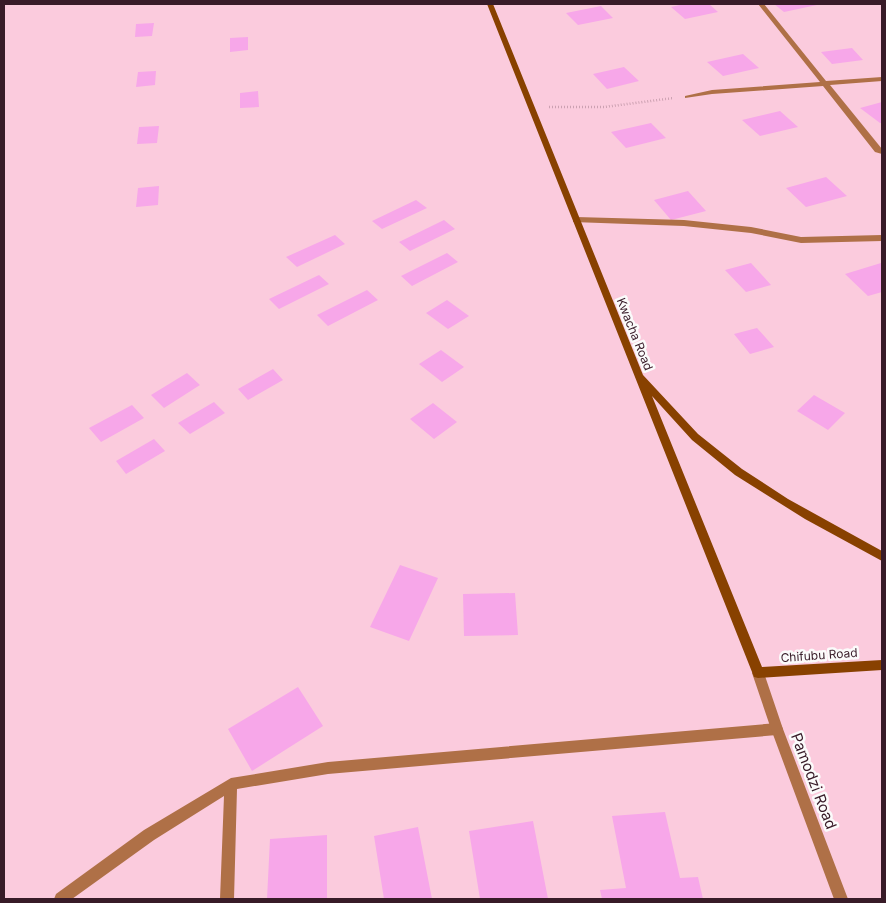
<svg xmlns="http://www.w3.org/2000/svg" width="886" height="903" font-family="Inter,sans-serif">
  <rect width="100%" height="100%" fill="#fbcbdd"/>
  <path fill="#f7a7e9" d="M684 4H709L718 12 685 19 671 7Z
    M774 4H817V5L784 12Z
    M601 6 613 18 578 25 566 13Z
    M154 23 152 36 135 37 136 24Z
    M248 37V50L230 52V38Z
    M852 48 863 60 832 64 821 52Z
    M743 54 759 68 723 76 707 62Z
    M624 67 639 81 607 89 593 74Z
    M156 71 155 85 136 87 138 72Z
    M258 91 259 107 240 108V93Z
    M882 102V123H880L860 108Z
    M780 111 798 127 760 136 742 120Z
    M651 123 666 138 626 148 611 132Z
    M159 126 157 143 137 144 139 127Z
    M826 177 847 196 806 207 786 188Z
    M159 186 158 205 136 207 138 188Z
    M688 191 706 211 671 220 654 200Z
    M416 200 427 208 382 229 372 221Z
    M444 220 455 229 410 251 399 242Z
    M335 235 345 244 297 267 286 257Z
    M447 253 458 262 412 286 401 276Z
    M751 263 771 285 746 292 725 270Z
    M881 263 882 265V292L868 296 845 274Z
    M319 275 329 284 279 309 269 299Z
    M367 290 378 300 328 326 317 315Z
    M447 300 469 316 448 329 426 313Z
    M757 328 774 347 750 354 734 334Z
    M441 350 464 367 442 382 419 364Z
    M273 369 283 380 248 400 238 389Z
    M187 373 200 385 164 408 151 395Z
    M814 395 845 413 828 430 797 411Z
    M214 402 225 413 190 434 178 423Z
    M433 403 457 422 434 439 410 419Z
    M132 405 144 418 101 442 89 428Z
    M154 439 165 451 126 474 116 461Z
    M400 565 438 578 409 641 370 627Z
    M515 593 518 635 464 636 463 594Z
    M298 687 323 726 252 771 228 729Z
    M665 812 680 878 698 877 703 899H602L600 890 626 888 612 816Z
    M533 821 548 899H480L469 831Z
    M418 827 432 899H384L374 836Z
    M327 835V899H267L270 839Z"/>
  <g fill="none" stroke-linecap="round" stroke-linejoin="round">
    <path stroke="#9e7887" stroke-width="2.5" stroke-dasharray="0.5 2.5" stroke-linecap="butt" d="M549 107H604L674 98"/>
    <path fill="#af7047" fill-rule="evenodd" d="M758 4H764L826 81 882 77V81L830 85 882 149V154L875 152 823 86 712 94 685 98V96L712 90 820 82Z
      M576 217 684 220 751 227 801 237 882 235V241L801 243 751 233 684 226 573 222V218Z
      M777 723 781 725 783 729 781 733 777 735 328 774 237 789 234 899H220L224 796 154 840 72 899H54L56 894 144 830 231 778 328 762Z"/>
    <path fill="#af7047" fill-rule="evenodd" d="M758 668 762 669 764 673 783 729 848 899H834L771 729 752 673 754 669Z"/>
    <path fill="#884100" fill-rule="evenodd" d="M487 4H493L643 375 698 434 742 469 788 499 882 551V561L805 519 735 475 692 440 652 396 762 667 882 660V670L758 678 754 677Z"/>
  </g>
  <g text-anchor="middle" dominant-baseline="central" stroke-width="5" stroke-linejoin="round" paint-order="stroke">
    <g font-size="12" fill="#381b28" stroke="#fbfbfb">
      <text transform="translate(635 334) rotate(68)">Kwacha Road</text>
      <text transform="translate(819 655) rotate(-4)">Chifubu Road</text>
    </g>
    <g font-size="15" fill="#381b28" stroke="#fbfbfb">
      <text transform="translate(814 781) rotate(69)">Pamodzi Road</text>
    </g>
  </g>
  <rect width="886" height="903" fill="none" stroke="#381b28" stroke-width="10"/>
</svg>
